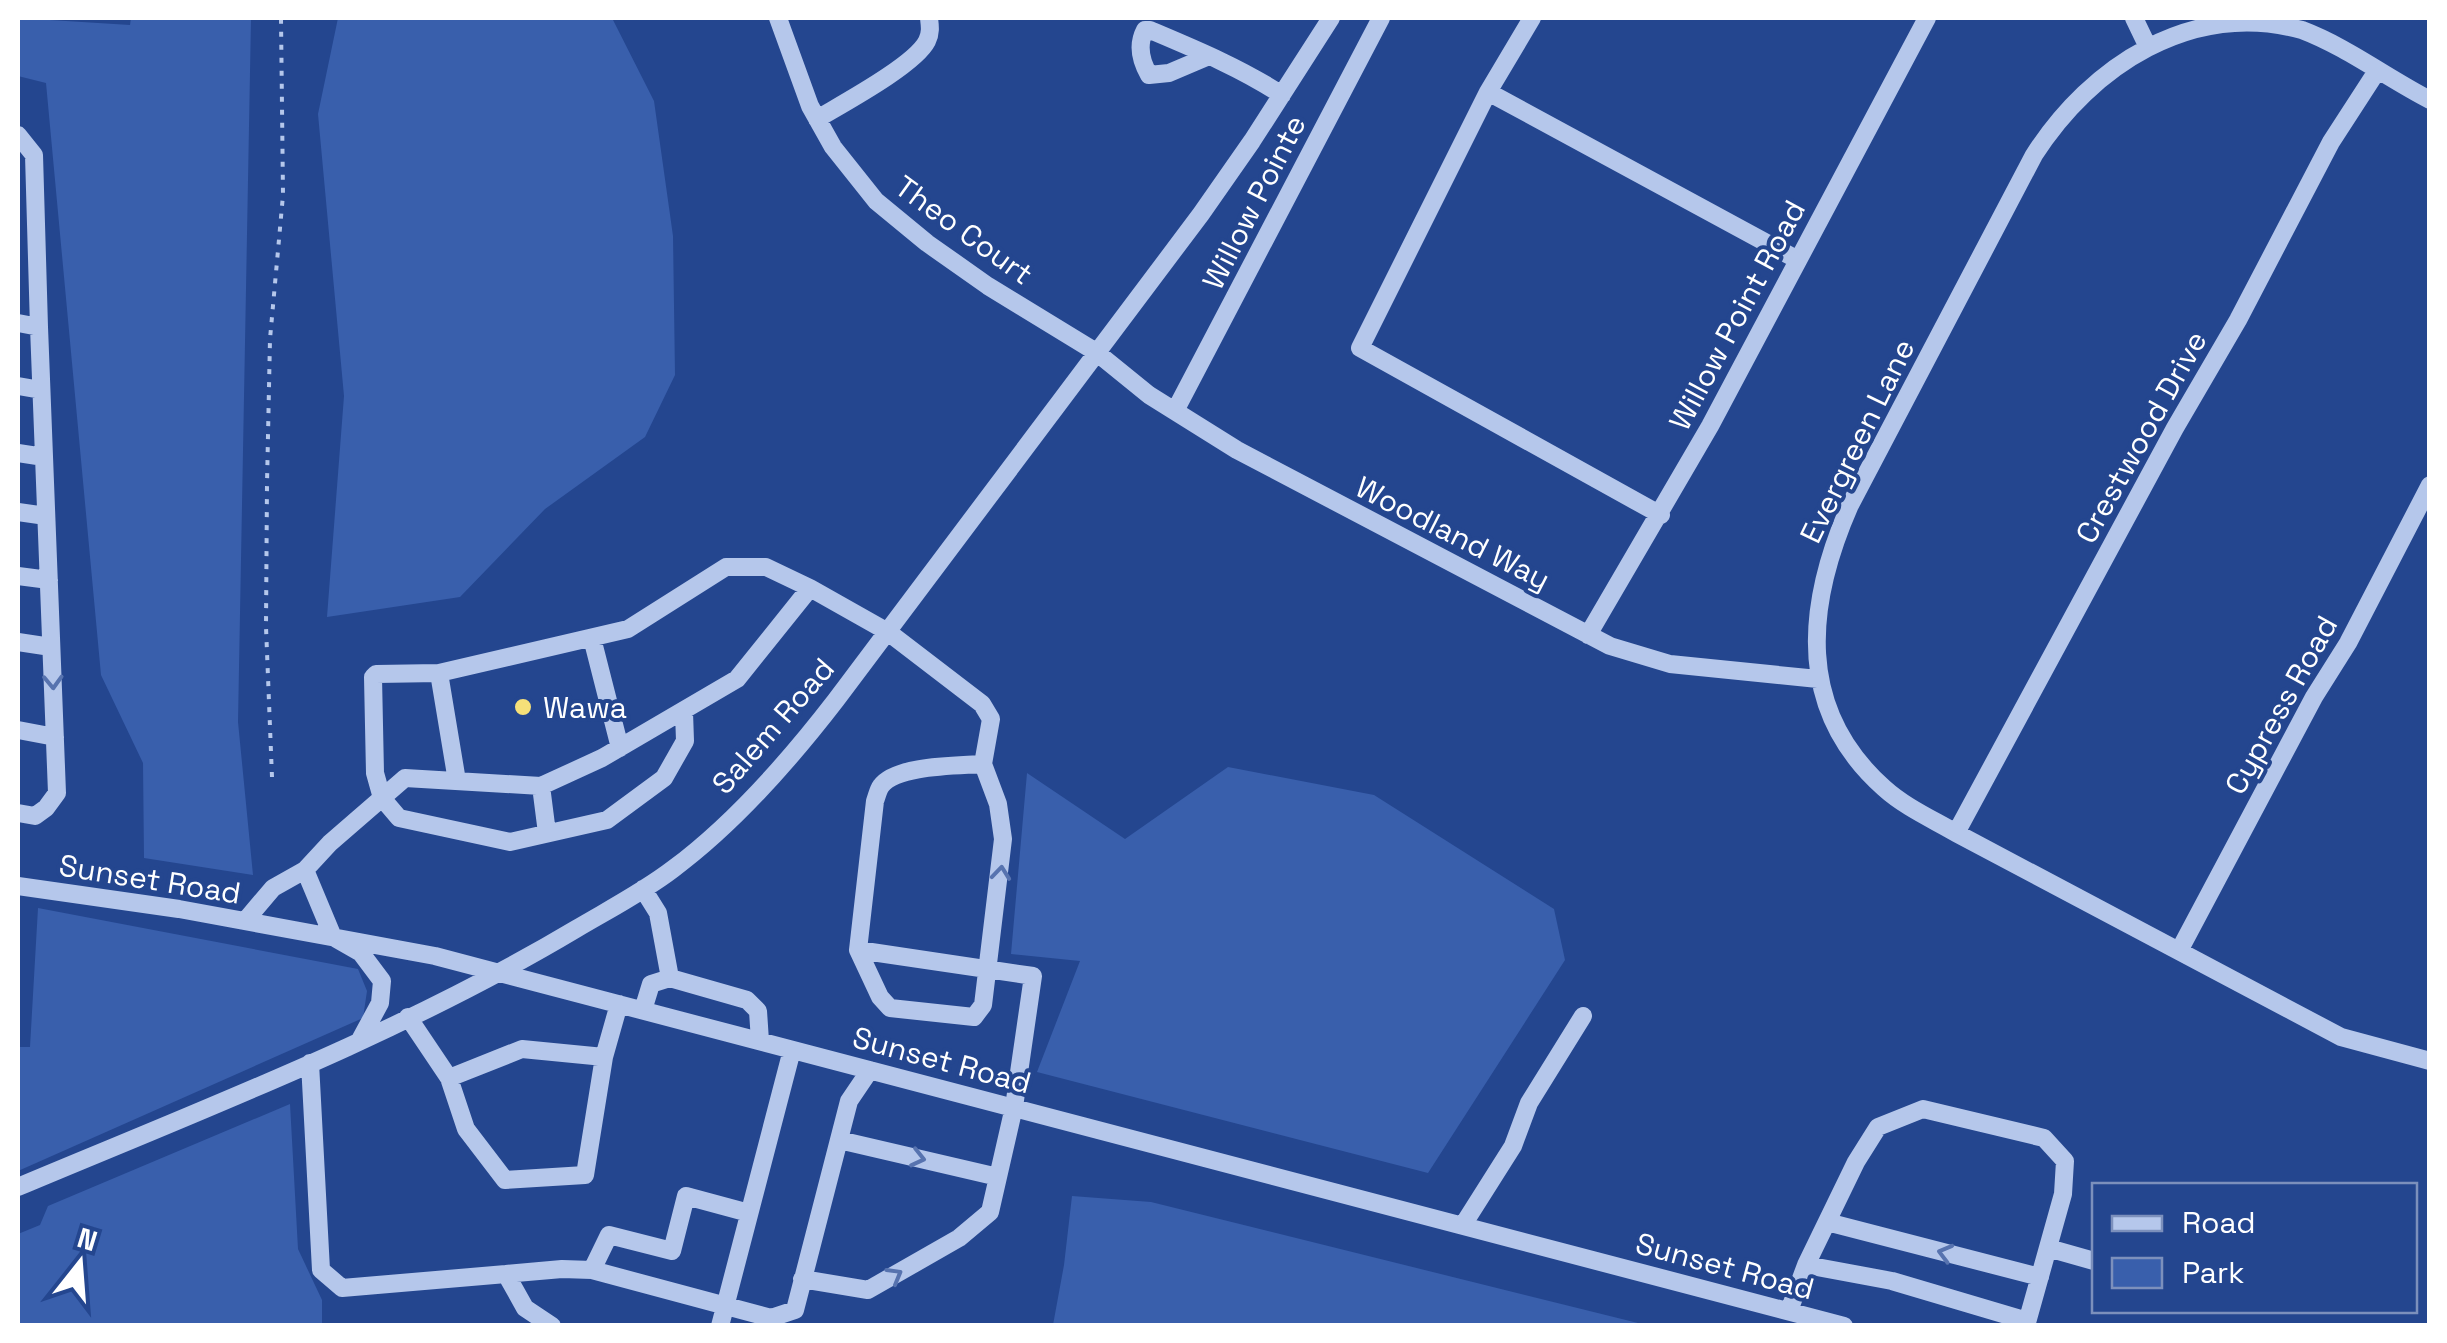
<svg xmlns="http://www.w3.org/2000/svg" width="2447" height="1343" font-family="'Space Grotesk',sans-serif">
  <rect width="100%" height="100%" fill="#24468f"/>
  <path fill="#395fac" d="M18 18 130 25 131 18H251L238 722 253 875 144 858 143 763 101 675 46 83 18 76Z
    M338 18H612L654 101 673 236 675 375 645 437 545 509 460 597 327 617 344 396 318 114Z
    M1228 767 1374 795 1554 909 1565 960 1428 1173 1037 1072 1080 961 1011 954 1027 773 1125 839Z
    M38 908 358 969 367 991 363 1018 18 1171V1047H30Z
    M290 1104 298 1249 322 1300V1325H18V1234L40 1225 48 1206Z
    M1072 1196 1151 1202 1646 1325H1053L1064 1265Z"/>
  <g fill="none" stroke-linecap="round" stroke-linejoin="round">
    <path stroke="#b5c7eb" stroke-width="4" stroke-dasharray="5 8" stroke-linecap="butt" d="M272 777 266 627 267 484 270 339 283 195 281 18"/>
    <path stroke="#b5c7eb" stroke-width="18" d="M778 18 810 106 833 147 876 201 927 243 988 286 1096 352 1149 395 1237 450 1610 646 1670 664 1818 679
      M1532 18 1488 92 1360 348 1661 515
      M2134 18 2146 43
      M1209 56 1169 73 1149 75C1141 61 1137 45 1145 30H1150C1195 49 1241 68 1282 95
      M1488 92 1798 260
      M2430 100C2387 78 2347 47 2302 30 2191 0 2091 66 2034 155L1850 505C1806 605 1795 709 1884 788 1905 807 1932 819 1956 833L2341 1037 2430 1061
      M817 119C842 104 915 65 927 41 931 33 930 26 929 18
      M18 135 34 155 39 327
      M18 323 39 327 57 793 46 808 35 816 18 813
      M18 386 41 390
      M1175 411 1381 18
      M18 453 44 457
      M18 512 46 516
      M18 576 49 580
      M1588 635 1710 426 1927 18
      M592 638 620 748
      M18 642 51 647
      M439 673 376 674 373 677 375 773 382 798 399 818 510 842 607 820 664 778 685 741 684 712
      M18 730 55 737
      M457 781 439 673 628 629 726 567H766L810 588
      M541 786 547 833
      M1956 833 2175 428 2238 320 2331 142 2377 71
      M305 870 333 937 361 953 382 981 380 1003 360 1040
      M18 886 179 909 435 956 1844 1326
      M643 889 658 913 670 978
      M245 921 273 888 305 870 330 843 405 778 541 786 602 758 737 679 810 588 888 632 982 704 991 719 983 764 998 804 1003 839 983 1005 974 1017 890 1008 880 997 858 950
      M2179 951 2314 697 2348 643 2430 485
      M643 1010 651 984 670 978 747 1000 758 1011 760 1041
      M408 1017 449 1078 466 1129 505 1180 585 1175 604 1057 619 1004
      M310 1063 321 1270 342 1288 506 1274 525 1308 552 1326
      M449 1078 522 1049 604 1057
      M839 1140 998 1177
      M18 1187C206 1108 400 1034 576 929 608 910 643 892 673 869 735 823 789 761 836 700L1201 214 1252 141 1331 18
      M1827 1222 2040 1277
      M1463 1225 1513 1146 1529 1103 1583 1016
      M2048 1248 2094 1261
      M1806 1265 1892 1281 2027 1321
      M592 1270 771 1318 795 1310 849 1101 870 1070
      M506 1274 562 1269 592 1270 609 1235 672 1251 686 1196 749 1213
      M802 1279 868 1290 959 1238 990 1212 1014 1107 1033 976 858 950 875 801C877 796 878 790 881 786 896 765 958 766 983 764
      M1789 1311 1806 1265 1856 1162 1878 1127 1923 1109 2044 1138 2065 1161 2063 1194 2026 1326
      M720 1326 792 1050"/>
  </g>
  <defs><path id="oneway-chevron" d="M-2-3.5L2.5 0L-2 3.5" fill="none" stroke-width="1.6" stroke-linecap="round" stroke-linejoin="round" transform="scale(2.5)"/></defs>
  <g stroke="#5773af">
    <use href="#oneway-chevron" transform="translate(53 682) rotate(88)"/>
    <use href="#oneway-chevron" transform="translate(1001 873) rotate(-84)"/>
    <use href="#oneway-chevron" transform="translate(918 1158) rotate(13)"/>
    <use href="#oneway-chevron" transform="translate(1945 1253) rotate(-165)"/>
    <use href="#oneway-chevron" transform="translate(895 1275) rotate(-30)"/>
  </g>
  <circle fill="#f6e079" stroke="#24468f" stroke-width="4" cx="523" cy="707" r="10"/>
  <g text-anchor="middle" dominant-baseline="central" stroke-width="8" stroke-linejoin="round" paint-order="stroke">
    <g font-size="30" fill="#fff" stroke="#24468f">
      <text transform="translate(1254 202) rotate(-63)">Willow Pointe</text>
      <text transform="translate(964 230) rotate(36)">Theo Court</text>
      <text transform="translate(1737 315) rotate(-62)">Willow Point Road</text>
      <text transform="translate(2141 437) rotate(-61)">Crestwood Drive</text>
      <text transform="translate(1857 441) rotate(-64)">Evergreen Lane</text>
      <text transform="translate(1453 533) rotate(27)">Woodland Way</text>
      <text transform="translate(2281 705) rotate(-61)">Cypress Road</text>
      <text transform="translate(773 726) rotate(-49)">Salem Road</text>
      <text transform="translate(150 879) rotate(9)">Sunset Road</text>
      <text transform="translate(942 1060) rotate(15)">Sunset Road</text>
      <text transform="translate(1725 1266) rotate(15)">Sunset Road</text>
    </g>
    <g font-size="30" fill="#fff" stroke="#24468f" text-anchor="start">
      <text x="543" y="707">Wawa</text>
    </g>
  </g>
  <rect width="2447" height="1343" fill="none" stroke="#ffffff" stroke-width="40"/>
  <rect x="2092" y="1183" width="325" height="130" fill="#24468f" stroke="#7c90bc" stroke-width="2.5"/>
  <rect x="2112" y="1216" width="50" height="15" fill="#b5c7eb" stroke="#7c90bc" stroke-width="2.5"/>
  <text x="2182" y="1233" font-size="30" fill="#ffffff">Road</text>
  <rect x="2112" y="1258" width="50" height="30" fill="#395fac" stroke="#7c90bc" stroke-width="2.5"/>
  <text x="2182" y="1283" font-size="30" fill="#ffffff">Park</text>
  <g transform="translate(80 1263) rotate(17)" stroke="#24468f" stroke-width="8" paint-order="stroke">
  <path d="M0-8L18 38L0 25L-18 38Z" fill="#ffffff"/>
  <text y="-15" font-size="28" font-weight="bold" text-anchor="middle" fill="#ffffff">N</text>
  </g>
</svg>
